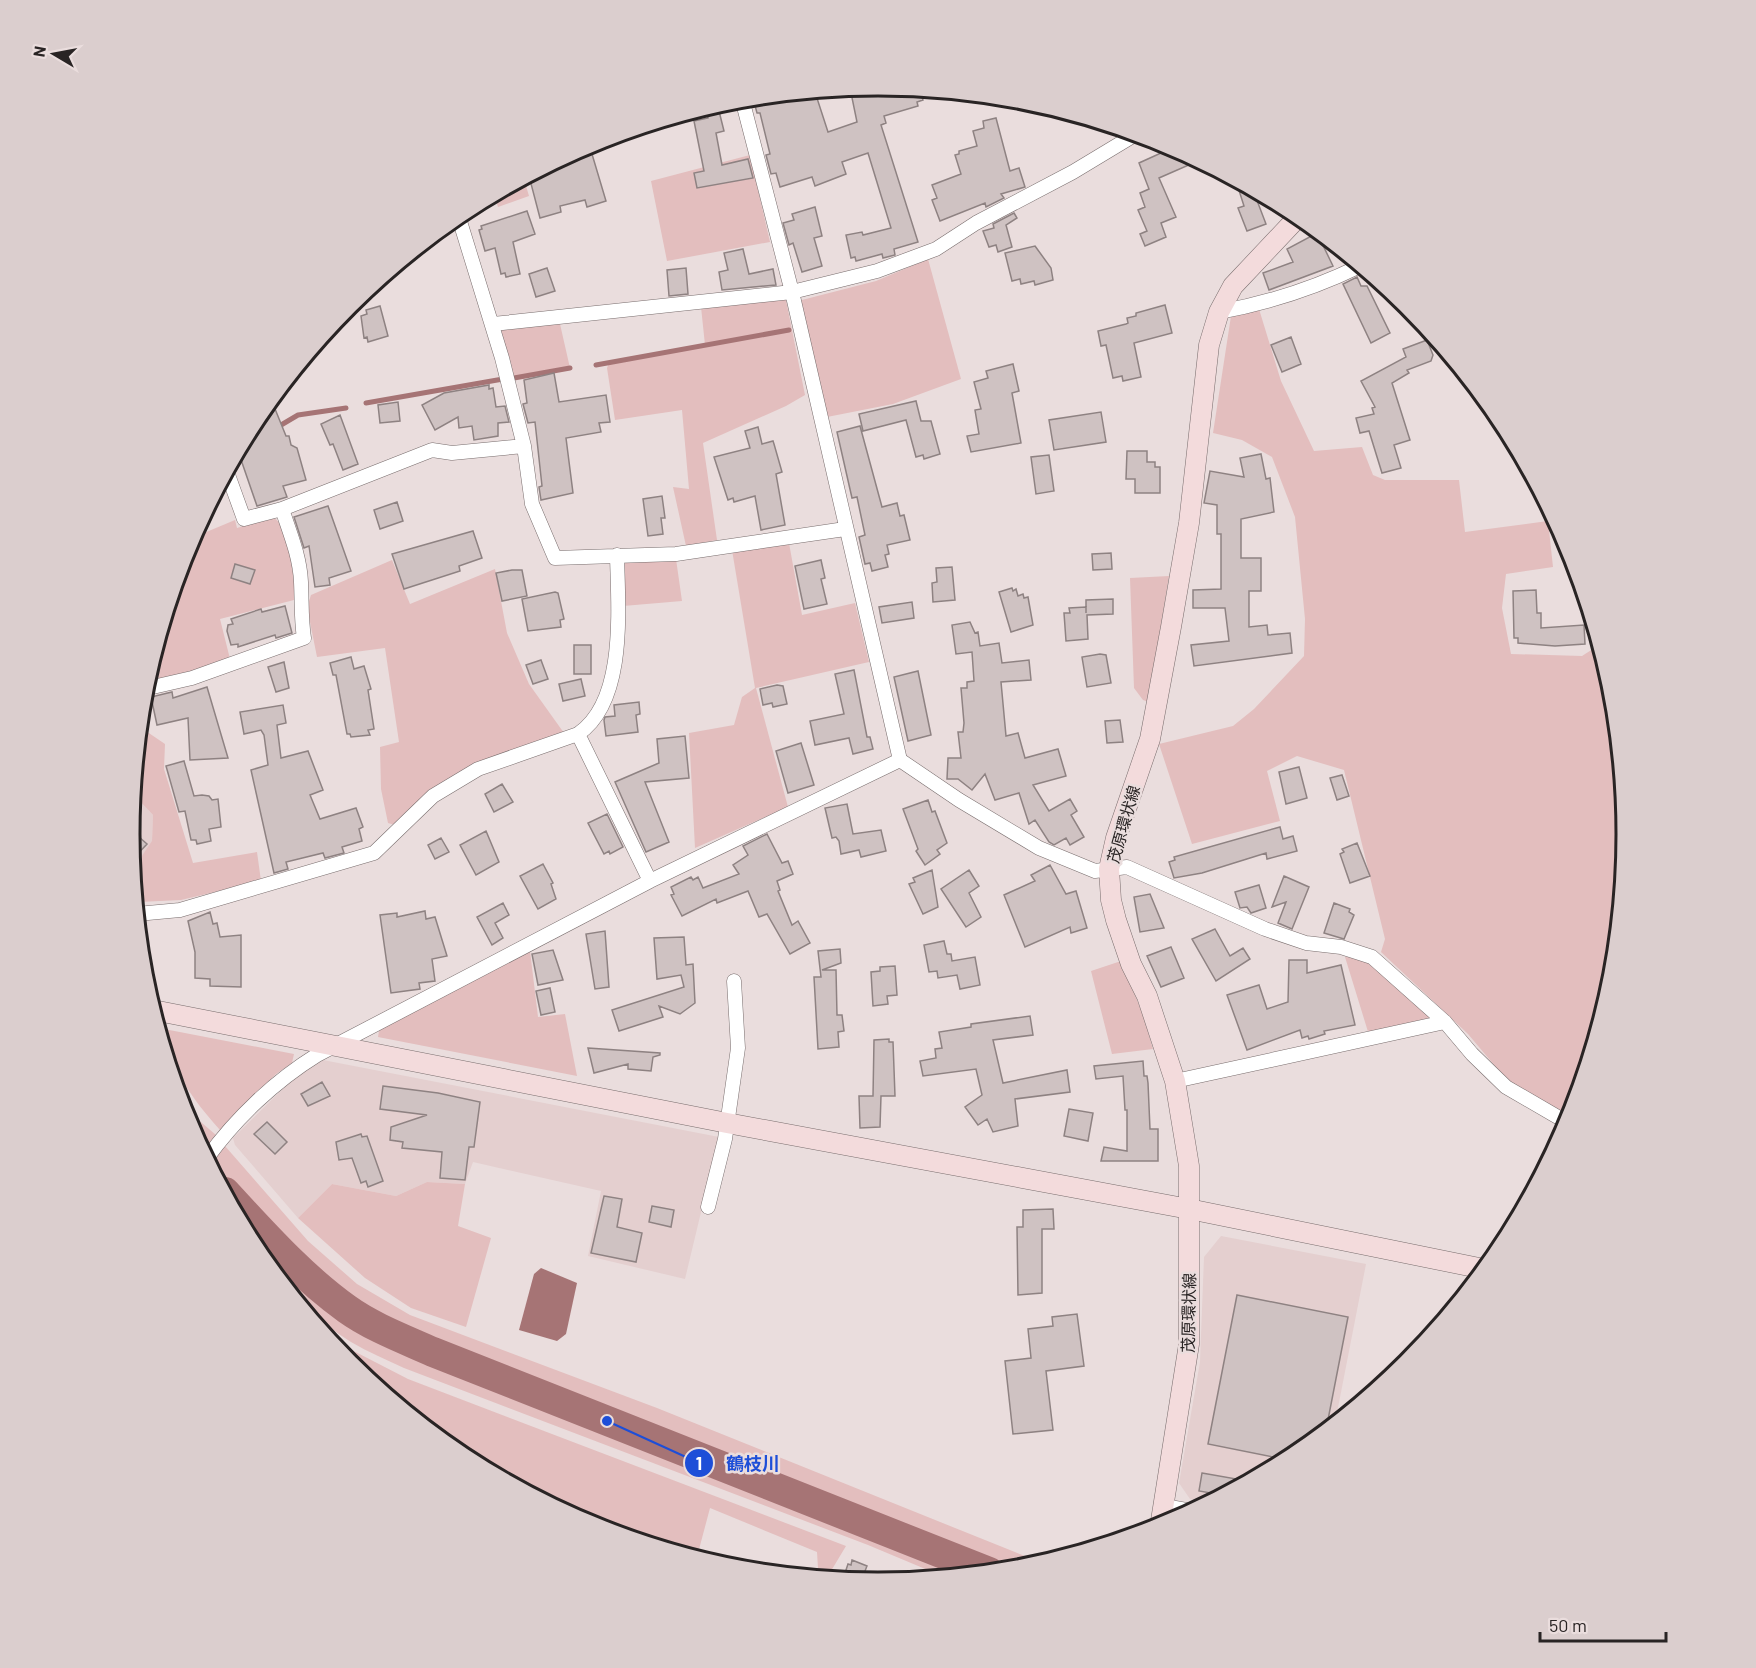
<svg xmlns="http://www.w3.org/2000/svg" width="1756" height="1668" font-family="Barlow,'Noto Sans JP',sans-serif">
  <rect width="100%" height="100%" fill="#eadddd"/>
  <path fill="#e4cfcf" d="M133 794 153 815 152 842 133 869 139 902H136L130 834Z
    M323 1060 719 1137 685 1279 588 1256 601 1191 473 1162 465 1184 427 1182 396 1196 332 1184 298 1218 235 1145 233 1138 301 1071Z
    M1221 1236 1366 1264 1335 1423 1294 1457 1207 1503 1190 1499 1179 1483 1200 1362 1204 1257Z"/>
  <path fill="#e3bebe" d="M750 155 770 242 667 261 651 181Z
    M524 179 529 196 498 207 494 194Z
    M928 259 961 379 893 404 827 417 798 301 876 281Z
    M785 295 805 395 786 406 703 443 717 540 686 546 673 487 689 489 682 410 615 420 607 368 609 363 705 345 701 307Z
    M1259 309 1281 381 1314 451 1362 447 1373 475 1385 480H1459L1465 532 1548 521 1553 567 1506 574 1502 608 1511 654 1582 656 1599 645 1612 688 1626 834 1612 980 1570 1117 1511 1085 1468 1034 1381 952 1385 939 1344 770 1297 756 1267 771 1280 821 1192 844 1159 744 1233 726 1254 709 1304 656 1305 619 1295 517 1272 457 1242 440 1213 433 1231 316Z
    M560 324 570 368 514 378 500 327Z
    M273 517C297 535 294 573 294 600L220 619 230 659 186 673 146 682 192 538 235 520 237 528Z
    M789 543 802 615 855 603 869 662 756 688 788 807 695 848 689 733 734 725 742 697 755 688 732 550Z
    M676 559 682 601 623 606V566L628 560Z
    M392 560 410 604 495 569 507 633 529 684 564 733 512 750 395 825 388 823 381 789 380 747 399 742 385 648 317 657 307 607 311 595Z
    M1169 576 1149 702 1143 700 1134 688 1130 578Z
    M140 727 165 744 164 769 193 863 257 852 261 881 181 900 139 902 133 869 152 841 153 815 133 794Z
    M530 951 538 1017 565 1014 577 1076 378 1037 379 1031 393 1021Z
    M1345 957 1364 958 1438 1017 1369 1035Z
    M1121 961 1144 1017 1153 1049 1112 1054 1091 971Z
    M159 1028 294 1054 292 1063 276 1074 220 1130C193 1100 170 1067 159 1028Z
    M178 1093 195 1117 216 1135 203 1152 186 1120Z
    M225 1146 308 1241 357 1284 410 1315 657 1408 1042 1563 1002 1570 762 1472 396 1331 342 1298 301 1262 214 1173 211 1166Z
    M427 1182 465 1184 458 1226 491 1238 466 1327 411 1308 365 1278 298 1218 332 1184 396 1196Z
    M234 1209C271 1248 308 1287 352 1318 367 1329 384 1337 400 1345L814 1504 980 1572 942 1576 868 1545 404 1368C387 1360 368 1352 351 1342 299 1310 262 1262 234 1209Z
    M321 1329 342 1345 408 1379 846 1546 831 1571 818 1568 817 1552 710 1508 697 1557 591 1525 462 1456 349 1363Z"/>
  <path fill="#a67475" d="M541 1268 577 1283 566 1334 557 1341 519 1330 534 1274Z"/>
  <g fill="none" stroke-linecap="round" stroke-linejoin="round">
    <path stroke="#a67475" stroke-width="5" d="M596 365 789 330
      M514 378 570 368
      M366 403 503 379
      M276 428 298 415 346 408"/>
    <path stroke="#a67475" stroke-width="30" d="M225 1192C263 1233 301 1276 347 1309 372 1327 404 1339 433 1352L989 1572"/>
  </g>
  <path fill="#cfc2c2" stroke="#8e8282" stroke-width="1.5" d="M878 86 919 90 923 100 917 102 918 106 884 116 886 123 881 125 918 242 894 249 895 255 883 258 882 254 856 261 855 257 851 258 846 235 862 232 863 235 891 228 868 153 842 162 846 174 815 186 812 177 780 187 776 173 771 174 766 155 770 154 760 113H757L753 98 815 92 828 132 857 122 850 88Z
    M719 111 724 131 716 133 722 165 748 159 753 178 697 188 694 173 704 171 694 121 708 118 707 113Z
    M996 118 1010 171 1019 168 1025 187 1001 194 1004 198 986 207 985 203 940 221 932 200 937 198 932 185 961 174 955 155 959 154V151L977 146 973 131 984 128 983 121Z
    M589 144 606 201 587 207 585 200 560 206 561 212 540 218 529 176 555 162 571 158 570 154Z
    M1174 147 1198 161 1159 178 1176 217 1161 223 1166 237 1145 246 1140 234 1147 231 1138 210 1145 207 1140 193 1149 189 1139 163Z
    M1236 181 1253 190 1266 224 1247 231 1238 208 1244 206Z
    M815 207 822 236 814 238 822 266 802 272 793 243 789 245 783 223 794 220 792 214Z
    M527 211 535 234 513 242 520 274 506 277 505 273 501 274 495 248 485 251 479 230 482 229 481 226Z
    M1014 213 1017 218 1006 225 1012 247 998 252 996 245 989 247 983 231 994 228 993 224Z
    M1317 233 1333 266 1269 290 1263 273 1293 262 1287 249Z
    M1035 246 1051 268 1053 280 1035 285 1034 281 1021 284 1020 279 1012 281 1005 253Z
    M743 249 749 274 773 269 776 285 722 290 719 272 728 270 724 253Z
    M547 268 555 291 536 297 529 274Z
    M686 268 688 294 669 296 667 270Z
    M1357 277 1361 286H1367L1390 333 1371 343 1343 284Z
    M1165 305 1172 333 1134 343 1141 377 1123 381 1122 376 1113 378 1106 345 1101 346 1098 331 1126 324 1128 323 1127 318 1136 316V313Z
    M380 306 388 336 368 342 367 337 364 338 361 316 367 314 366 310Z
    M1291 337 1301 364 1282 372 1271 345Z
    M1427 340 1433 355 1431 361 1407 370 1409 373 1392 383 1410 440 1394 445 1401 468 1382 473 1369 431 1360 433 1356 418 1374 414 1372 408 1375 407 1361 381 1406 357 1403 349Z
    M1013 364 1019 391 1012 393 1021 443 971 452 967 436 979 434 975 410 981 409 974 382 988 378 986 371Z
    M554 373 559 402 606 395 610 422 599 423 601 432 566 438 573 493 541 500 539 487 542 486 535 422 528 423 523 404 527 403 524 380Z
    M489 385V389L493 388 496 407 505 406 509 422 498 423V436L474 440 472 426 459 428 458 417 435 430 422 405 444 393Z
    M271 399 286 436H289L291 445 297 448 306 480 283 486 287 497 257 506 238 451 256 418Z
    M916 401 921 421H931L940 454 924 459 923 455 916 457 906 420 863 431 859 414Z
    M398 402 400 421 380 423 378 405Z
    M1101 412 1106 442 1054 450 1049 420Z
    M340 415 358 464 343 470 333 444 330 445 321 424Z
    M860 426 882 507 897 503 900 516 904 515 910 540 887 545 889 554 885 555 888 567 872 571 870 563 865 564 859 537 865 535 857 497 852 498 837 432Z
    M758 427 762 444 773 441 774 444 782 472 776 474 785 525 761 530 755 496 734 502 733 498 728 500 714 457 750 448 745 431Z
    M1127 451H1147V462H1155V467H1160V493H1135V479H1126Z
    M1261 454 1266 479 1270 478 1274 512 1241 519V558H1261V591H1249V627L1267 625 1268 635 1290 633 1292 653 1194 666 1191 645 1229 641 1225 608H1193V590L1221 589V534H1217V505L1204 503 1210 471 1244 477 1240 458Z
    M1049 455 1054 491 1036 494 1031 457Z
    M662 496 665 518H661L663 534 648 536 643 499Z
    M397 502 403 521 380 529 374 510Z
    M328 506 351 571 329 578 330 585 315 587 309 546 304 548 294 517Z
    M473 531 482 558 459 566 460 571 404 589 392 554Z
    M1111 553 1112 569 1093 570 1092 554Z
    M821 560 825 578 821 579 827 604 804 609 795 566Z
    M235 564 255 570 250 584 231 578Z
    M952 567 955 600 933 602 932 583 937 582 936 568Z
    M512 570H522L527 596 502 601 496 573Z
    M1012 588 1013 591 1016 589 1018 596 1023 594 1024 598 1028 597 1033 625 1011 632 999 592Z
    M1536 590 1537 613H1541V628L1584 625 1585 644 1555 646 1518 643V638H1514L1513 591Z
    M555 592 558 593 564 619 560 620 561 627 528 631 522 599Z
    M1113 599V614L1087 615 1088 639 1066 641 1064 613H1070L1069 608 1086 607V613V600Z
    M912 602 914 618 882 623 879 607Z
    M285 606 292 633 276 638 275 635 238 647V644L231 645 227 631 228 625 233 624 231 619 261 609 262 612Z
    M970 622 975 633 978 632 980 646 999 643 1002 663 1029 660 1031 680 1001 682 1006 736 1018 733 1025 758 1058 749 1066 776 1033 785 1049 811 1070 799 1077 811 1071 815 1084 837 1070 845 1066 838 1054 845 1049 842 1035 820 1029 824 1019 793 995 800 985 774 972 790 958 779H947L948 758H961L958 732H963L964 723 961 688H967V682L974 681 972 652 956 654 952 625Z
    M574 645H591V674H574Z
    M1100 654 1106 655 1111 683 1087 687 1082 657Z
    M351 657 354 669 364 666 371 689 368 690 374 729 368 730 370 735 351 737 350 734H347L336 675H333L330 663Z
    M541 660 548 679 533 684 526 665Z
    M284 662 289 688 276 692 268 667Z
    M854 670 867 737H870L873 749 853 754 849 738 815 745 810 721 844 714 835 674Z
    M918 671 931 735 908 741 894 677Z
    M581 679 585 696 563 701 559 684Z
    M777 685 783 686 787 704 773 707 772 703 763 705 760 689Z
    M207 687 228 758 190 760 188 718 157 725 151 697 172 692 173 698Z
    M639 702 640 714 636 715 638 732 606 736 604 720 605 717 615 716 614 705Z
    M283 705 286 723 277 725 281 758 308 751 323 790 310 795 320 819 356 808 363 827 359 829 362 841 342 847 344 853 325 858 323 853 286 862 288 869 274 873 251 770 268 765 264 735 261 730 244 734 240 712Z
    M1120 720 1123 742 1107 743 1105 721Z
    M685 736 689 778 645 782 669 842 646 852 615 782 659 763 657 739Z
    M801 743 814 785 788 793 776 751Z
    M184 761 194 796 202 795 209 796 212 800 218 799 221 827 209 829 211 841 197 844 196 840H191L185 811 179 812 166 766Z
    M1299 767 1307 798 1286 804 1279 772Z
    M1342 775 1349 796 1337 800 1330 778Z
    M502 784 513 802 494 812 485 794Z
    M928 800 932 812 935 811 947 843 937 850 940 854 925 865 916 851 918 849 903 809Z
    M847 804 853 834 881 830 886 851 861 857 859 850 841 854 839 841 836 837 832 838 825 808Z
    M607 814 623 847 610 854 609 851 604 854 588 823Z
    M1280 827 1283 839 1293 836 1297 851 1267 859 1266 853 1202 873 1174 878 1169 862 1175 860 1174 857Z
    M130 829 147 844 132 860 130 834Z
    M486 831 499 862 476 875 460 845Z
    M767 834 782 863 788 861 793 874 777 881 780 890 778 891 792 925 798 921 810 943 790 954 767 914 759 917 748 891 717 903 716 899 682 916 671 895 674 894 671 887 691 877 693 880 698 877 703 888 739 874 733 865 748 855 743 846Z
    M441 838 449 852 435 859 428 845Z
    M1357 843 1370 876 1350 883 1340 854 1344 852 1342 849Z
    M543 864 553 883 551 884 556 899 538 909 520 876Z
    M1050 865 1066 894 1076 891 1087 928 1071 933 1070 927 1025 947 1004 895 1035 881 1031 875Z
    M932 870 938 907 923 914 909 884 915 882 913 878Z
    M969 870 979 886 969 893 981 917 966 927 941 889Z
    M1284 876 1309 887 1292 929 1278 923 1286 902 1272 907Z
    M1259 885 1266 908 1251 913 1247 907 1240 908 1235 892Z
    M1150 894 1164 928 1140 932 1134 897Z
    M503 903 509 915 495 923 503 938 492 945 477 917Z
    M1334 903 1350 909 1349 912 1354 915 1344 939 1324 933Z
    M425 911 426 919 435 917 447 956 432 959 435 981 419 983 420 989 391 993 380 915 397 913V917Z
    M210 912 213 924 217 923 220 937 241 935V987L210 986V979L195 978V952L188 921Z
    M1215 929 1230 956 1243 948 1250 959 1216 981 1192 939Z
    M605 931 609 987 595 989 586 934Z
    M684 937 686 965 693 964 695 1003 680 1014 659 1006 663 1017 619 1031 612 1010 684 987 681 975 657 979 654 938Z
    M944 941 947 954H951L952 961 975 957 980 985 960 989 957 975 938 978 937 971 929 972 924 945Z
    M1171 947 1184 978 1161 987 1147 956Z
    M840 949 841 963 822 970H836L837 1015H842L844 1031 838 1032 839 1047 818 1049 814 977H821L818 951Z
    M553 950 563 980 538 985 532 954Z
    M1289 960H1307V973L1341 965 1355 1025 1324 1031 1325 1034 1309 1039 1308 1036 1302 1038 1300 1030 1247 1050 1227 995 1259 985 1267 1009 1288 1002Z
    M895 966 897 995 887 996 888 1004 873 1006 871 972 880 971V967Z
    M550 988 555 1012 541 1015 536 991Z
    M1030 1016 1033 1035 993 1040 1003 1083 1067 1070 1070 1092 1015 1099 1018 1126 993 1132 987 1119 978 1125 965 1107 982 1095 976 1069 923 1076 920 1061 936 1058 935 1049 942 1048 939 1032 971 1027V1024Z
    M889 1039V1042H893L895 1096H881L880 1127 860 1128 859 1096H873L874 1040Z
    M588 1048 660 1053V1055L653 1057 651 1071 628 1069V1064L594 1073Z
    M1143 1061 1144 1076H1147L1148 1083 1150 1129H1158V1161H1101L1104 1147 1127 1151V1110H1125L1123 1076 1096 1079 1094 1066Z
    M322 1082 330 1096 308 1106 301 1094Z
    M383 1086 438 1093 480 1102 474 1147H469L465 1180 440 1178 442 1152 402 1148 403 1142 390 1140 391 1127 427 1115 380 1109Z
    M1069 1109 1093 1113 1088 1141 1064 1136Z
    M267 1122 287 1142 275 1154 254 1134Z
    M361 1134 362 1137 367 1136 383 1181 368 1187 366 1181 361 1183 352 1158 339 1160 336 1142Z
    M604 1196 622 1199 617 1227 642 1233 636 1262 591 1253Z
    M652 1206 674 1210 671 1227 649 1222Z
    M1053 1209 1054 1229H1042V1293L1018 1295 1017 1227H1023V1210Z
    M1237 1295 1348 1317 1326 1430 1288 1460 1208 1444Z
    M1077 1314 1084 1366 1046 1371 1053 1430 1013 1434 1005 1361 1031 1358 1028 1329 1053 1326 1052 1317Z
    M1202 1473 1248 1481 1222 1495 1199 1491Z
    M852 1560 867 1566 861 1581 843 1579 848 1564 851 1565Z"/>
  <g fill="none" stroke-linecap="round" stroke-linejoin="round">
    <g stroke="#786d6d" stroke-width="15">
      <path id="street" d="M742 99 792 292 900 760 959 800 1039 848 1095 871 1127 867 1265 929 1306 943 1341 947 1372 957 1445 1022 1472 1054 1506 1087 1568 1123
        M458 215 502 358 524 446 532 504 555 558 676 554 845 529
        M1219 312C1268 303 1315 288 1360 266
        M493 324 792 292 877 271 936 249 976 223 1073 172 1136 134
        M227 472 244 519 282 509 432 450 452 453 524 446
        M144 689 192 678 304 638C301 619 302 601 301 582 300 557 290 533 282 509
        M578 734 650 881
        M137 914 180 910 374 853 433 796 478 769 578 734C627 701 618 607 617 555
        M1175 1081 1445 1022
        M207 1158C236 1118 275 1081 317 1055L650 881 900 760
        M708 1207 725 1139 738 1048 734 981
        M1164 1506 1192 1511"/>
    </g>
    <g stroke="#786d6d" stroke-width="21">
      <path id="secondary" d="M153 1010 727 1123 1189 1209 1484 1269
        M1160 1527 1189 1344V1166L1175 1081 1147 996 1131 964 1116 920 1111 900 1109 869 1116 838 1150 739 1171 627 1189 523 1209 345 1219 312 1233 286 1299 216"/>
    </g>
    <use href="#street" stroke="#fff" stroke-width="14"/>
    <use href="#secondary" stroke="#f3dbdc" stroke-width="20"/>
  </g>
  <g text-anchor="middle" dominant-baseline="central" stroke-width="5" stroke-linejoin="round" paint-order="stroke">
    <g font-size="16" fill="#292424" stroke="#eadddd">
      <text transform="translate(1123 824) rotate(-74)">茂原環状線</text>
      <text transform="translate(1188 1313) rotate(-89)">茂原環状線</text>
    </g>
  </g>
  <path d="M0 0H1756V1668H0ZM140 834a738 738 0 1 1 1476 0a738 738 0 1 1-1476 0Z" fill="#dbcece" fill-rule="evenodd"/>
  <path fill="none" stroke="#292424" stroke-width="3" d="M140 834a738 738 0 1 1 1476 0a738 738 0 1 1-1476 0Z"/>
  <path fill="none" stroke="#1d4ed8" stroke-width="2" d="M607 1421L699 1463"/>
  <g fill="#1d4ed8" stroke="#eadddd" stroke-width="2">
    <circle cx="607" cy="1421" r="6"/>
    <circle cx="699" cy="1463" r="15"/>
  </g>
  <g font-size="18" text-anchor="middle" font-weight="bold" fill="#fff">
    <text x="699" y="1470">1</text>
  </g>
  <g font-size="18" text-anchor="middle" font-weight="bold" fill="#1d4ed8" stroke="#eadddd" stroke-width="5" stroke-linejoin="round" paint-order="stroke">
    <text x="753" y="1470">鶴枝川</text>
  </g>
  <g transform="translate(54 54) rotate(280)" stroke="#eadddd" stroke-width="4.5" paint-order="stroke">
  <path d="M0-4.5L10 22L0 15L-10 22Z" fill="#292424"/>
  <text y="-9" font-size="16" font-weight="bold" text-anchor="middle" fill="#292424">N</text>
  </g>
  <path d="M1540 1632v9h126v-9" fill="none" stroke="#292424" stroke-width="3"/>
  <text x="1549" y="1632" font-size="18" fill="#292424" stroke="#eadddd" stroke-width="4.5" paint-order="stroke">50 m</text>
</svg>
